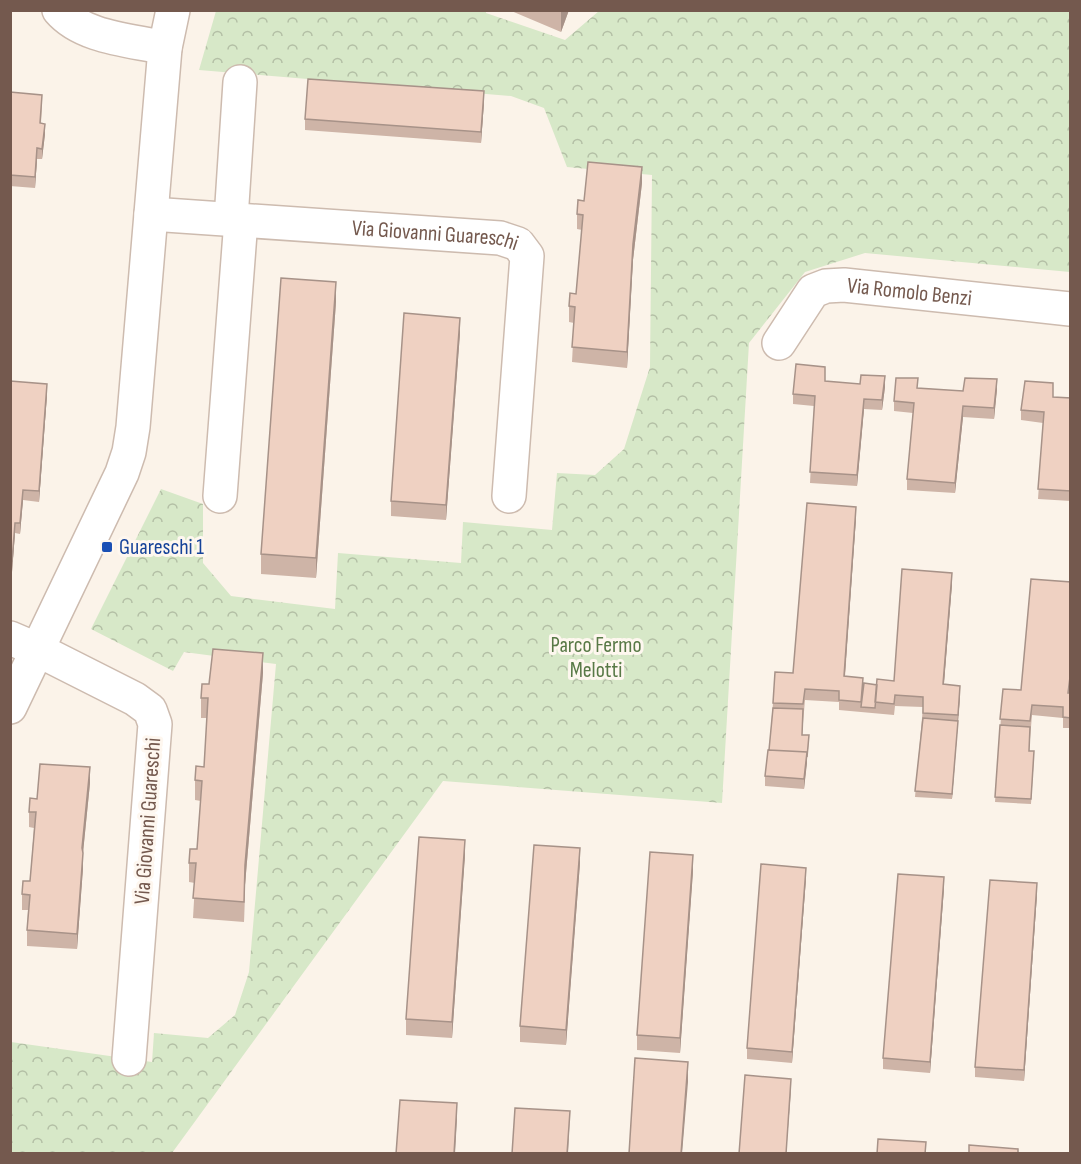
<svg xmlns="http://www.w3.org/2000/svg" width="1081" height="1164" font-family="'Sofia Sans Condensed',sans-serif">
  <defs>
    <pattern id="park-crowns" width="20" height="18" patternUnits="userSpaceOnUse" patternTransform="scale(1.5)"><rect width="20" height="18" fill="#d7e8c8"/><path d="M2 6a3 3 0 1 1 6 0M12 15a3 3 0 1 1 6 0" fill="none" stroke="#b3bfa5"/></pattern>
  </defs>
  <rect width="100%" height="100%" fill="#fbf3e9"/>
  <path fill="url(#park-crowns)" d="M216 11H486V13L565 40 599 11H1070V272L865 253 805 272 749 343 722 803 443 781 172 1153 11 1154V1042L152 1062 154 1033 208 1038 235 1015 249 972 276 664 184 652 173 671 91 629 161 489 203 504V563L231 596 335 609 338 553 461 563 463 522 552 530 557 473 595 475 624 449 650 367 652 175 567 167 544 108 511 96 199 70Z"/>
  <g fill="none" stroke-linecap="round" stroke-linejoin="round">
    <g stroke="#cdbbaf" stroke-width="36">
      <g id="minor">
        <path d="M59 10C83 38 131 40 165 48"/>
        <path id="s1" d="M151 214 500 238 518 244 527 256 509 496"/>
        <path d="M231 219 240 82"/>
        <path id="s2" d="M779 343 813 291 826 286 844 285 1070 309"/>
        <path d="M220 496 241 220"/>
        <path d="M10 638 38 650 135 699 150 710 155 724 129 1059"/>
        <path d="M10 707 122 473 129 452 133 427 165 48 173 10"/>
      </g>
    </g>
    <use href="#minor" stroke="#fff" stroke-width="33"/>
  </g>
  <path fill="#ceb4a7" d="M509 10H569L561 32Z
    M10 92 42 105 41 123 45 134 42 159H37L35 188 10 186Z
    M484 102 481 143 305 130V119Z
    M642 183 633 260 627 368 572 362 574 323 569 322V306L576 294 582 230 577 229V214L584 201Z
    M336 302 316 578 261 574V554Z
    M460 333 446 520 391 516V501Z
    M10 381 47 395 39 502 23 500 20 534 15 533 12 572 10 571Z
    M825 381 885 387 882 410 864 409 857 486 810 483 814 406 793 404V394Z
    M918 388 963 391 997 389 994 419 963 417 955 493 907 490V479L913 413 894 411V401Z
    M1053 397 1071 398V501L1038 499 1043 423 1021 420V410Z
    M856 518 845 677 863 689 862 700 877 685 894 681 952 584 944 684 960 696 952 799 915 797 923 707 895 706 894 715 839 710V702L805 700 802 735 809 741 804 789 765 786V776L769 750 773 703 793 673Z
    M1071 582V679L1069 693H1071V728H1063V718L1032 715 1029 751 1034 757 1031 804 995 802 1003 689 1021 690Z
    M263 673 245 885 244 922 193 918 195 883 189 882V863L197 849 201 801 195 800V780L204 767 207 718H201V698L209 684Z
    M90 783 83 852V868L77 949 27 946V930L28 910H22V894L30 881 34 828 29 827V812Z
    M465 855 452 1038 406 1035V1019Z
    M580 863 566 1045 520 1042V1026Z
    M693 871 680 1053 637 1050V1035Z
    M806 878 792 1063 747 1059V1048Z
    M944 888 930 1073 883 1069V1058Z
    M1037 894 1024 1081 975 1077V1067Z"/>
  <path fill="#a79288" d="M561 10H569L561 32Z
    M484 91V102L481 143V132Z
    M45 124V134L42 159V149Z
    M37 148V159L35 188V177Z
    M642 167V183L633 260 627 368V352L633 244Z
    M336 282V302L316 578V558Z
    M460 318V333L446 520V505Z
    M885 376V387L882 410V400Z
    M997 379V389L994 419V408Z
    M47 384V395L39 502V491Z
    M864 399V409L857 486V475Z
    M963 406V417L955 493V483Z
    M23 490V500L20 534V523Z
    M856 507V518L844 687V676Z
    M15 523V533L12 572V561Z
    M952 573V584L943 695V684Z
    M263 653V673L245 885 244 922 245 865Z
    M960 686V696L952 799V794Z
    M807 752V763L804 789V779Z
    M90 767V783L82 863V848Z
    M465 840V855L452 1038V1022Z
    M580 848V863L566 1045V1030Z
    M83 853V868L77 949V934Z
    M693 855V871L680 1053V1038Z
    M806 868V878L792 1063V1052Z
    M944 877V888L930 1073V1062Z
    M1037 883V894L1024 1081V1070Z
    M688 1062V1082L682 1154H681Z
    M791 1079V1090L786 1154Z
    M457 1103V1118L455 1154H454Z
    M570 1111 568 1154H567Z"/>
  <path fill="#efd1c2" stroke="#a79288" stroke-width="1.5" d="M308 79 484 91 481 132 305 119Z
    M10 92 42 95 40 123 45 124 42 149 37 148 35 177 10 175Z
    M588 162 642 167 633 244 627 352 572 347 575 307 569 306 570 293 576 294 583 215 577 214 578 200 584 201Z
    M281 278 336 282 316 558 261 554Z
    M404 313 460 318 446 505 391 501Z
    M796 364 825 367V381L860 384 861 375 885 376 882 400 864 399 857 475 810 472 815 396 793 394Z
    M896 378H918L917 388 963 391 965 378 997 379 994 408 963 406 955 483 907 479 914 403 894 401Z
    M10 381 47 384 39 491 23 490 20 523H15L12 561H10Z
    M1025 381 1053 383V397L1071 398V491L1038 489 1044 412 1021 410Z
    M807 503 856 507 844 676 863 678 861 702 839 700V691L805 689 803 704 773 703 775 672 793 673Z
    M902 569 952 573 943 684 960 686 958 715 923 713V697L895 695 894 704 875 702 877 679 894 681Z
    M1031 579 1071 582V669L1068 693H1071V718L1063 717V707L1032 705 1030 721 1000 719 1003 689 1021 690Z
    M213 649 263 653 245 865 244 902 193 898 196 863H189L190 849H197L202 781 195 780 196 766 204 767 208 698H201L202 684H209Z
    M864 683 877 685 875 708 861 707Z
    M773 708 803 709 802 735H809L807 757V752L769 750Z
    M923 718 958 721 952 794 915 791Z
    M1000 725 1030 727 1029 751H1034L1031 799 995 797Z
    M768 750 807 752 804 779 765 776Z
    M40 764 90 767 82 848 83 853 77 934 27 930 30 895 22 894 23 881H30L36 812H29L30 798 37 799Z
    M419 837 465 840 452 1022 406 1019Z
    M534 845 580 848 566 1030 520 1026Z
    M650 852 693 855 680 1038 637 1035Z
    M761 864 806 868 792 1052 747 1048Z
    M898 874 944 877 930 1062 883 1058Z
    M990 880 1037 883 1024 1070 975 1067Z
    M635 1058 688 1062 681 1154H629Z
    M745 1075 791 1079 786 1154H739Z
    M400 1100 457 1103 454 1154H396Z
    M515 1108 570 1111 567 1154H512Z
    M878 1139 926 1142 925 1154H877Z
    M969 1145 1018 1149V1154H969Z"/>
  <rect fill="#1a4fb4" stroke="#fef7ef" stroke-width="2" x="101" y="541" width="12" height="12" rx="3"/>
  <g text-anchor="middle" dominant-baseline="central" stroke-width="6" stroke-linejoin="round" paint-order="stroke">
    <g font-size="22" fill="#74594e" stroke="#fef7ef">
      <text stroke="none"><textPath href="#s1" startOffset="285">Via Giovanni Guareschi</textPath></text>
      <text stroke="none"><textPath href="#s2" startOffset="160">Via Romolo Benzi</textPath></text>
      <text transform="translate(148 821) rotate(-86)">Via Giovanni Guareschi</text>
    </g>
    <g font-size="22" fill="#164399" stroke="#fef7ef" text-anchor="start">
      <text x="119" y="547">Guareschi 1</text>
    </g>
    <g font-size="22" fill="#587946" stroke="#fef7ef">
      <text x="596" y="645">Parco Fermo<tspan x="596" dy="25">Melotti</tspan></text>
    </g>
  </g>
  <rect width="1081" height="1164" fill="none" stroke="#74594e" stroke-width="24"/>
</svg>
